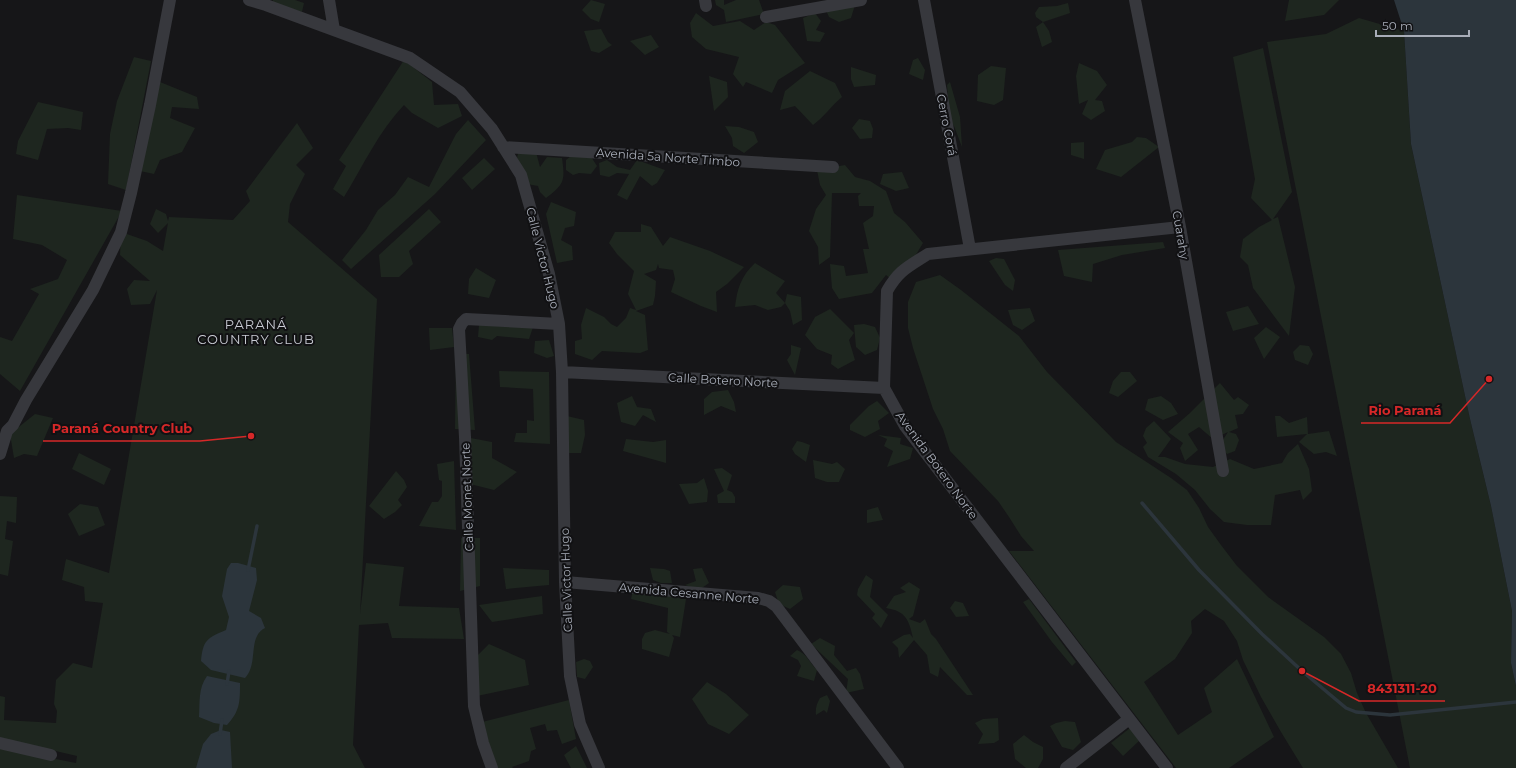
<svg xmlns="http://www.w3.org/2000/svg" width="1516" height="768" font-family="Montserrat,sans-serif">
  <rect width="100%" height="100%" fill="#161618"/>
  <path fill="#1e261f" d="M273 0H295L304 3 302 12 272 4Z
    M591 0 605 4 599 22 591 19 582 10Z
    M715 0H724V5L736 0H759L764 14 726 22 724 10 716 5Z
    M1289 0H1339L1324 15 1285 21Z
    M1068 3 1070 13 1043 22 1049 31 1052 42 1042 47 1036 27 1043 22 1036 17 1035 13 1039 7 1057 6Z
    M855 5 851 18 839 22 829 17 826 10Z
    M696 13 713 26 740 21 754 30 766 22 775 25 805 63 778 80 772 93 746 82 743 87 733 74 739 57 706 49 692 37 690 23Z
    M815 13 821 21 816 30 825 33 820 42 807 41 803 18Z
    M1359 18 1404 31 1411 144 1470 419 1491 506 1512 611 1511 663 1516 686V768H1410L1267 42 1326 34Z
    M601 29 608 42 612 45 599 53 591 51 584 31Z
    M651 35 659 47 645 55 630 41Z
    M1263 48 1292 192 1273 219 1278 217 1295 287 1289 336 1253 288 1248 265 1240 257 1243 239 1259 227 1272 220 1251 198 1255 179 1233 57Z
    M134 57 151 61 126 190 108 184 110 134 117 101Z
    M918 58 925 70 923 80 909 74 913 60Z
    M404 60 432 82 434 105 458 104 462 116 438 128 412 113 404 105C379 131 363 166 344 197L333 189 346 166 339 160Z
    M1079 63 1097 71 1107 85 1095 100 1102 101 1105 111 1091 120 1082 114 1088 100 1079 104 1076 76Z
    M991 66 1006 68 1003 100 994 105 977 101 978 75Z
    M851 67 876 75 875 85 854 87 851 79Z
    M810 71 835 83 842 97C831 106 824 117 813 125L795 106 780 110 785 91Z
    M709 76 727 82 728 97 714 111Z
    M160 82 197 97 199 109 172 107 170 118 195 128 182 152 160 160 154 174 140 171Z
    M950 82 960 117 962 147 954 126 950 121 947 85Z
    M38 102 83 112 81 130 68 128 47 129 38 160 16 154 18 141Z
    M859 119 870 121 873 129 872 138 860 139 852 128Z
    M468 120 486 140 435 194 351 269 342 260 366 230 378 210 395 195 408 177 429 187 456 134Z
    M297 123 313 148 296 165 305 174 290 204 288 222 377 299 360 614 366 563 404 567 399 606 459 608 464 639 392 638 388 623 359 625 353 745 365 768H0V748L76 763 77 756 0 738V696L5 697 4 720 56 723 57 711 54 704 56 680 73 663 92 668 103 603 85 601 84 587 62 580 66 559 109 573 157 290 150 304 131 305 127 289 134 280 150 281 120 255 121 232 147 241 163 251 168 223 158 233 150 224 156 209 166 214 168 221 169 217 233 220 250 201 246 191Z
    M725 126 739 127 754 132 758 142 744 153 733 146 732 138Z
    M1137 137 1146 138 1159 147 1121 177 1096 169 1105 150 1132 142Z
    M1084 142V159L1071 155V143Z
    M519 149 536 152 540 167 547 157 562 158C565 180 565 184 546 198L540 192 538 186 527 184 517 158Z
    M588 152 597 166 591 174 579 173 573 175 566 170V160L571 156Z
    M484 158 495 169 472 190 462 178Z
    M607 160 617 167 630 170 637 160 665 170 657 183 652 186 640 176 627 200 617 195 629 174 617 173 609 177 600 175 599 163Z
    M845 165 855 177 870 181 886 191 894 213 905 222 923 243 914 258 891 279 886 275 872 293 839 299 832 288 830 264 844 266 846 276 868 273 863 249H869L863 223 873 216 874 206H859L858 196 861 193H832L830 257 819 265 818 247 809 231 816 209 826 195 820 185 817 170Z
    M902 172 909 188 896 191 880 184 883 174Z
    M17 195 122 211 20 391 0 374V337L12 341 39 294 30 289 58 279 67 260 42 245 13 239Z
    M551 202 576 212 574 226 565 228 561 240 572 246 573 260 557 263 546 214Z
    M429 209 441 222 409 251 413 264 399 277H381L379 255Z
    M641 224 651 227 663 246 670 237 710 251 744 267 727 284 716 292 717 312 701 306 671 292 675 279 673 270 659 268 658 264 656 270 644 274 656 281 655 296 653 305 636 311 645 315 648 350 640 353 602 351 592 360 575 354V341L582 339 581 325 586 308 604 317 611 324 617 327 626 318 630 308 636 310 628 294 634 271 617 254 609 243 615 232H641Z
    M1163 242 1165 248 1122 255 1093 264 1092 282 1064 276 1058 250Z
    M996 258 1004 259 1015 280 1013 291 1005 285 989 261Z
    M755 263 785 281 776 293 785 303 787 294 801 297 802 320 793 325 790 311 785 303 781 307 768 310 755 305 735 307C737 289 741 276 755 263Z
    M476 268 496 280 489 298 468 294 469 279Z
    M940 275 961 290 1019 336 1047 372 1116 442 1171 478 1187 490 1199 508 1208 527 1221 545 1237 566 1268 597 1324 637 1341 654 1351 673 1357 693 1366 713 1398 768H1303L1281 732 1261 697 1243 660 1237 641 1224 621 1205 609 1191 621 1192 633 1175 659 1144 682 1178 735 1212 712 1204 688 1237 659 1274 737 1229 768H1176L1009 551H1034L1021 536 1009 517 998 501 950 451 943 429 933 409 913 348 908 328V302L916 282Z
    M1248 306 1259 324 1233 331 1226 312Z
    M1030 308 1035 321 1022 330 1013 325 1008 310Z
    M830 309 854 333 849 340 855 360 838 369 831 364 832 355 817 349 805 335 815 317Z
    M864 324 875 327 880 338 877 350 865 355 856 347 854 325Z
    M479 325 533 327 529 339 497 336 492 340 478 337Z
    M1266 327 1280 337 1264 359 1254 338Z
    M429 328H452L454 347 430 350Z
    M549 340 554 356 547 358 534 353 535 341Z
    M791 345 801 348 795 375 787 360 791 354Z
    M1300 345 1309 346 1313 354 1308 365 1295 360 1293 352Z
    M456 354H469L475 430 455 429Z
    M499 371 549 372 550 444 514 442 516 433H527V420L534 421 533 389 500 387Z
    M1121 372H1130L1137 381 1118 397 1109 393 1113 381Z
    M1220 383 1234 400 1238 397 1249 405 1243 414 1235 415 1238 428 1229 432 1236 434 1239 440 1235 451 1227 454 1221 448V443L1228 432 1213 439 1199 427 1188 434 1198 450 1185 461 1180 448 1183 443 1168 432 1190 413Z
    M728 390 734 402 736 412 721 406 704 415V399L712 392Z
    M632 396 637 407 651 409 656 422 643 415 635 426 621 422 617 403Z
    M1161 396 1171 403 1178 414 1163 420 1145 410 1148 399Z
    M877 401 889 413 878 421 880 429 865 437 850 430V425L869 406Z
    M35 414 53 418 37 456 24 454 14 458 10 434Z
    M567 416 584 420 585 435 581 453H568Z
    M1275 416H1280L1289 423 1307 417 1308 434 1329 431 1337 456 1326 452 1314 454 1299 442 1307 434 1277 437Z
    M1154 421 1171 439 1158 457H1165L1185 464 1213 467 1230 459 1254 469 1282 463 1288 453 1298 444 1309 469 1312 491 1303 500 1300 490 1275 495 1271 525H1247L1224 522 1210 509 1195 490 1176 474 1148 457 1143 447 1147 443 1143 436 1146 428Z
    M878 435 901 438 900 444 913 448 910 459 887 467 893 451 884 446 887 439Z
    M465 437 492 442V458L517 472 494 490 470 484Z
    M626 439 653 442 666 440V463L623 451Z
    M797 441 802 442 810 445 806 462 795 454 792 449Z
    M79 453 111 469 104 485 72 469Z
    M813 460 832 464 837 462 845 469 839 482H827L815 478Z
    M454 461 456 530 419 526 432 502H438L442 496V481L439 480 437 464Z
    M722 468 732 475 727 490 732 492 735 497V503H718L717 495 724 491 714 469Z
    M396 471 404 480 407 487 398 500 402 505 395 512 384 519 369 506Z
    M704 478 708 491 707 502 689 504 679 484 697 483Z
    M0 496 17 497 16 523 7 521 5 539 13 541 8 576 0 574Z
    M80 504 98 507 105 525 79 536 68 514Z
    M878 507 883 520 867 523V510Z
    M461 538H480V586L460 591Z
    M503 568 549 570V585L506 589Z
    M650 568 664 569 670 571 672 583H661L653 580Z
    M702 568 709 583 699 590 685 585 696 581 693 569Z
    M866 575 873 580 870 597 888 615 881 628 872 618 875 614 857 595 858 589Z
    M909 582 920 589 913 616 909 619 920 623 925 619 931 634 936 639 973 695H967L940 667 938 677 930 673 927 655 914 640 899 658 898 648 892 642 904 635 910 634 913 638C909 620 906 611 886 608L894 596 906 592 900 588Z
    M783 585 800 587 803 599 790 609 779 604 775 592Z
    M633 590 686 599 680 637 672 635 674 638 669 657 642 649V639L645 633 655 630 670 634 667 632 668 608 631 599Z
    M542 596 543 614 492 622 479 605Z
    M1029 599 1076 662 1072 666 1052 642 1023 602Z
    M955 601 963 603 969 616 956 617 950 608Z
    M820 638 835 646 834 655 847 671 856 668 860 674 864 689 846 693 848 679 811 644Z
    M489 644 525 660 529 685 477 696 475 658Z
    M797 650C807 654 809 662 817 670L814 681 797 676 801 666 798 660 790 656Z
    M584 659 590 661 593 667 585 679 577 677 576 662Z
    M707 682 726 694 749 715 729 734 708 724 692 699Z
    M827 695 830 701 827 713 824 710 816 715C815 709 817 703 820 698Z
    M569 700 576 739 562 744 557 730 547 731 545 724 530 728 536 749 531 751 529 761 512 767 513 768H496L482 722Z
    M998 718 999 740 994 743 978 744 983 734 975 723 983 719Z
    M1065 721 1075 722 1081 742 1073 750 1062 747 1050 726 1056 723Z
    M1130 728 1139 741 1123 756 1111 743Z
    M1024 735 1033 742 1043 747V759L1038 768H1026L1015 759 1013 744Z
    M576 746 587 768H571L564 755Z"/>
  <path fill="#2c353c" d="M1394 0H1516V686L1511 663 1512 611 1491 506 1470 419 1411 144 1404 31Z
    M231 563H238L256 568 257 580 249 611 261 618 265 628C247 637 259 664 245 678L211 670 201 661C203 640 207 638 226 630L229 617 222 596 227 569Z
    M207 676 240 683C240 702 240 711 227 725L214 723 199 717C200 703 198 688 207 676Z
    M221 730 230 732 232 768H196L203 744 211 734Z"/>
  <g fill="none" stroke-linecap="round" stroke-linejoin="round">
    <path stroke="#2c353c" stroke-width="3.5" d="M1142 503 1199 570 1262 634 1302 671 1346 708 1356 712 1390 715 1516 702
      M248 570 257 526
      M227 684 229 671
      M220 734 222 720"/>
    <path stroke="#37383d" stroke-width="12" d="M249 0 266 5 410 58 460 92 492 129 521 175 549 274 559 324 562 372 565 582 570 676 580 724 599 768
      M329 0 334 30
      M705 0 706 6
      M924 0 970 249
      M1135 0 1180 227 1223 471
      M766 17 861 0
      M503 147 833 167
      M562 372 884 388
      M0 454 7 431 13 425 26 400 93 290 121 232 131 193 150 105 170 0
      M565 582 758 598 769 601 776 606 898 768
      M0 743 51 755
      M492 768 483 743 474 706 465 437 459 329 462 323 466 319 559 324
      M1066 768 1129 719
      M1167 768 905 426 884 388 887 291C899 270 908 267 928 254L1180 227"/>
  </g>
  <g text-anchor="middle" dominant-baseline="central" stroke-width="4" stroke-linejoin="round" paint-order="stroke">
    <g font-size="12" fill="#a8adb8" stroke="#111113">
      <text transform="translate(947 125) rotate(79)">Cerro Corá</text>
      <text transform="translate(668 157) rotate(4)">Avenida 5a Norte Timbo</text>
      <text transform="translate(1181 235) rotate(80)">Cuarahy</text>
      <text transform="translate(543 258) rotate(76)">Calle Victor Hugo</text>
      <text transform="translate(723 380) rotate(3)">Calle Botero Norte</text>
      <text transform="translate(937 465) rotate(54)">Avenida Botero Norte</text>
      <text transform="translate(467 497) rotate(-92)">Calle Monet Norte</text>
      <text transform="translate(566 580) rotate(-92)">Calle Victor Hugo</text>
      <text transform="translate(689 593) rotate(5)">Avenida Cesanne Norte</text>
    </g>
    <g font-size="13" letter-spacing="1" fill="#c9ccd4" stroke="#111113">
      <text x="256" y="324">PARANÁ<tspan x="256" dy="15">COUNTRY CLUB</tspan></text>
    </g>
  </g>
  <path fill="none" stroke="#d62828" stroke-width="1.5" d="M1489 379L1450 423H1361M251 436L200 441H43M1302 671L1359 701H1445"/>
  <g fill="#d62828" stroke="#111113" stroke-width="1.5">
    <circle cx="1489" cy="379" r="4"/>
    <circle cx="251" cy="436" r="4"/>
    <circle cx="1302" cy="671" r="4"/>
  </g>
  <g font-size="13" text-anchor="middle" font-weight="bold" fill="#d62828" stroke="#111113" stroke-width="4" stroke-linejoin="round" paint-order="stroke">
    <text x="1405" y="415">Rio Paraná</text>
    <text x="122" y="433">Paraná Country Club</text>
    <text x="1402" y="693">8431311-20</text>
  </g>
  <path d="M1376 30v6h93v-6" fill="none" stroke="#a8adb8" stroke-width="2"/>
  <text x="1382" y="30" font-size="12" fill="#a8adb8" stroke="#111113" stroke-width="3" paint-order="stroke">50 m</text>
</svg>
